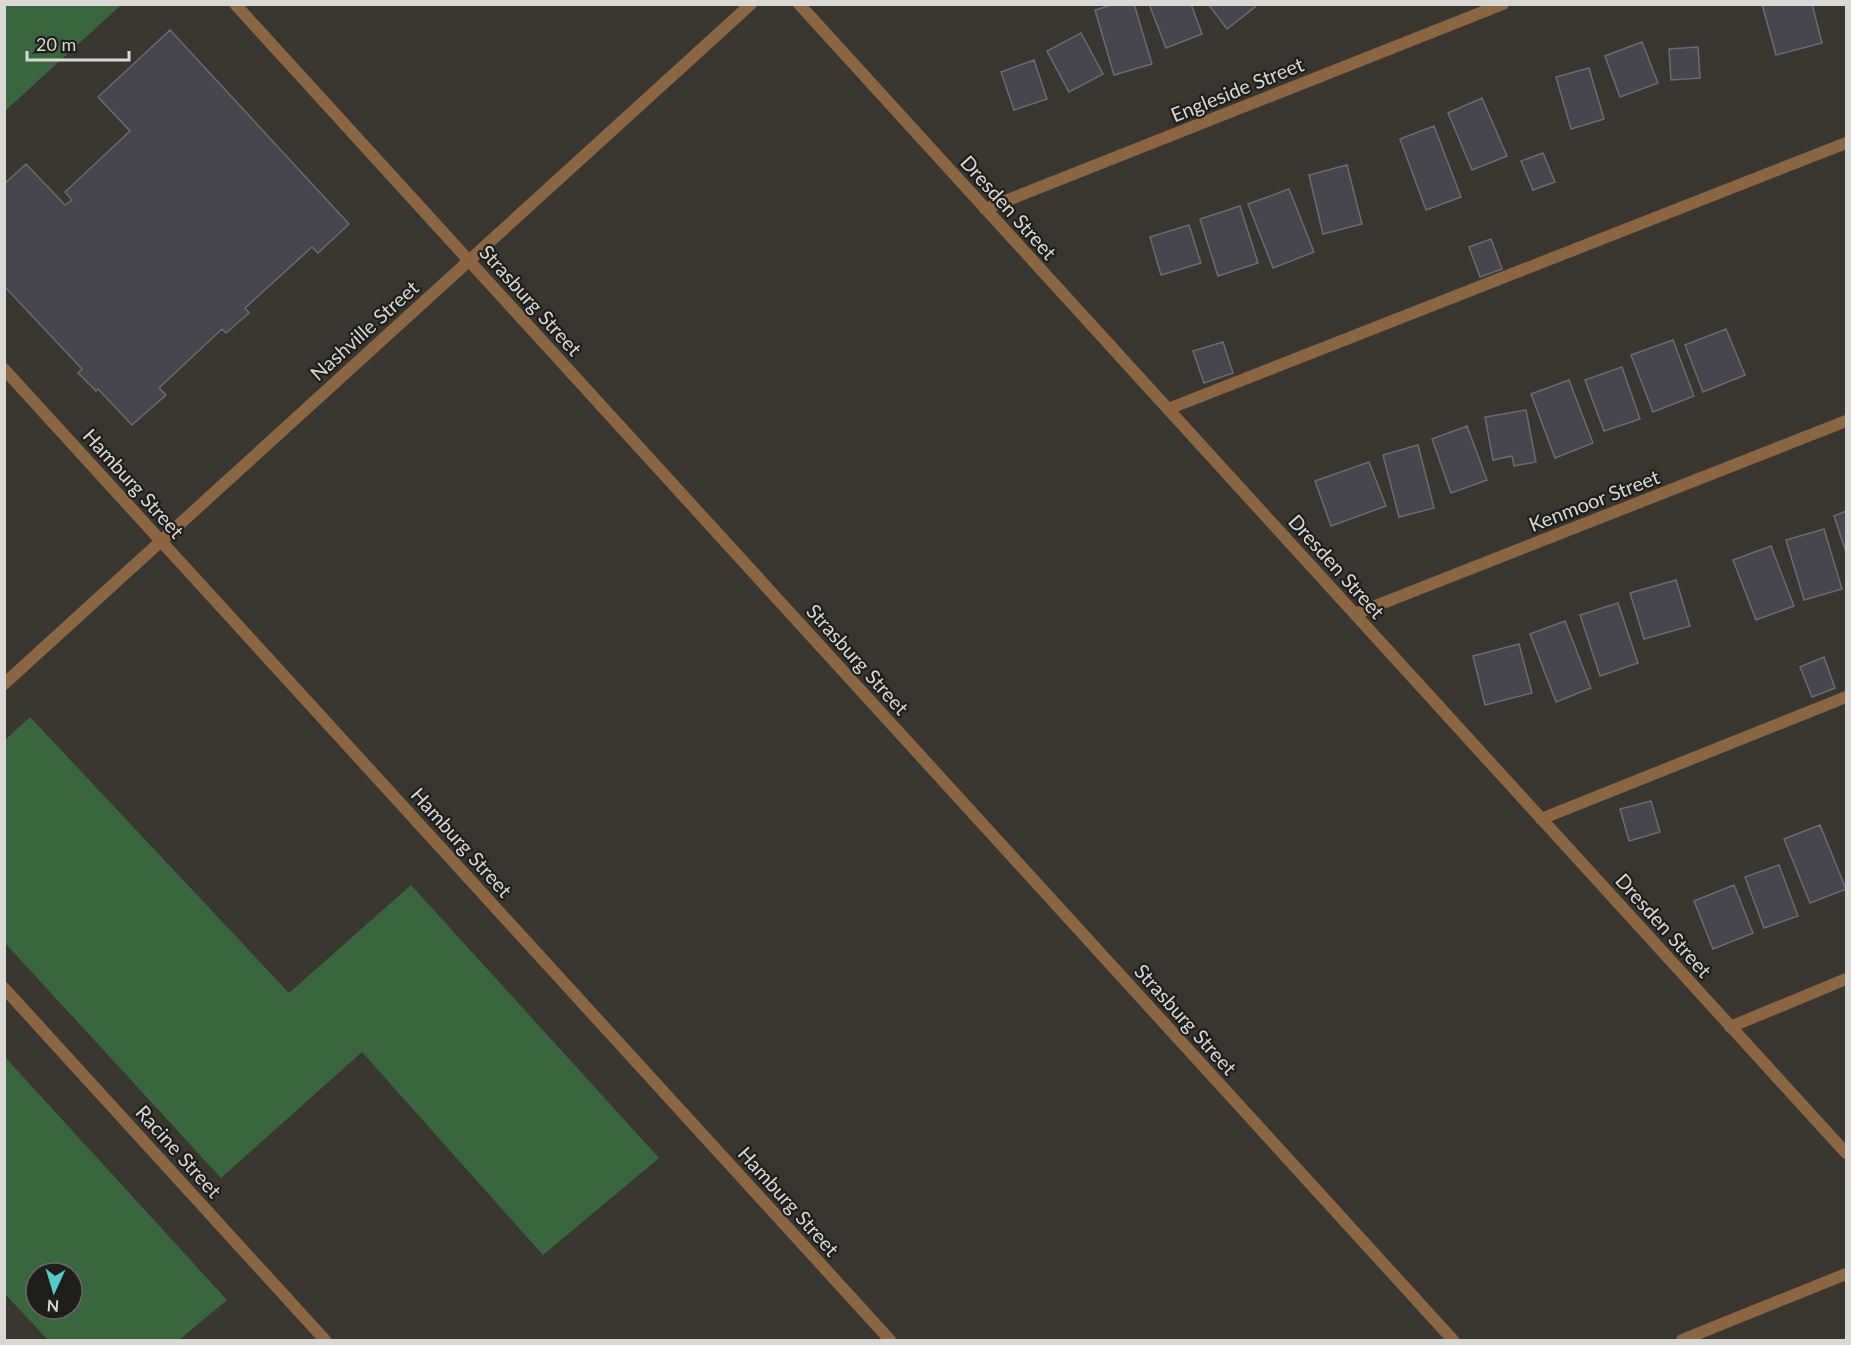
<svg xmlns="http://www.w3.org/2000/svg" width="1851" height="1345" font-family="Lato,sans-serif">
  <rect width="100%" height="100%" fill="#393630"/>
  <path fill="#39673d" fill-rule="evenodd" d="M5 4H121V5L5 111Z
    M30 717 289 993 411 885 659 1158 543 1255 362 1052 221 1178 5 943V740Z
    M5 1057 227 1300 179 1340H48L5 1294ZM36 1273H72V1309H36Z"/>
  <path fill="#47454d" stroke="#6c6b73" stroke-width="1.5" d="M1115 4H1134L1152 64 1114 75 1095 10Z
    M1149 4H1191L1202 34 1166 48Z
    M1208 4H1253L1255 7 1227 29Z
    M1762 4H1812L1822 43 1776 55Z
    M170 30 349 224 318 253 312 247 245 308 249 313 226 333 222 329 159 388 166 395 132 425 98 389 96 391 78 373 82 369 4 286V184L26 164 65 205 72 200 65 192 130 131 98 97Z
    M1081 33 1103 74 1069 92 1047 51Z
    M1642 42 1658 83 1620 97 1605 56Z
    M1698 47 1700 78 1671 80 1669 49Z
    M1034 60 1047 99 1014 110 1001 72Z
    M1589 68 1604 119 1571 129 1556 77Z
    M1482 98 1507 156 1472 170 1448 113Z
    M1434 126 1461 197 1426 210 1400 139Z
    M1543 153 1555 182 1533 190 1521 161Z
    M1347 165 1362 224 1323 234 1309 175Z
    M1289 189 1314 252 1273 268 1248 204Z
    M1240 206 1258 263 1218 276 1200 219Z
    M1189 225 1201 263 1161 275 1150 237Z
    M1491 239 1502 269 1480 277 1469 247Z
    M1726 329 1745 375 1703 392 1685 345Z
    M1673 340 1694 396 1653 412 1631 355Z
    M1223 342 1233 373 1204 383 1193 351Z
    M1622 367 1640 419 1604 431 1585 380Z
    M1569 380 1593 443 1555 458 1531 394Z
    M1526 410 1536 462 1514 466 1512 456 1493 460 1485 417Z
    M1467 426 1487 480 1451 493 1432 439Z
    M1418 445 1434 508 1399 517 1383 455Z
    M1369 462 1386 506 1331 526 1315 481Z
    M1846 511V552L1834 516Z
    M1824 529 1842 589 1804 600 1786 540Z
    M1771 546 1794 606 1756 620 1733 560Z
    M1676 580 1690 626 1644 639 1630 593Z
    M1618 603 1638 663 1600 676 1580 615Z
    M1565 621 1591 688 1556 702 1530 634Z
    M1519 644 1532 693 1485 705 1473 656Z
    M1824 657 1835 688 1812 697 1800 667Z
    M1651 801 1660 832 1629 841 1620 809Z
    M1820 825 1846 889 1810 903 1784 839Z
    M1779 865 1798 916 1764 928 1745 877Z
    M1734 885 1753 933 1713 949 1694 901Z"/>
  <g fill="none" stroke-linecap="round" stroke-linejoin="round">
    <path stroke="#8c6541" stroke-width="12" d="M1168 409 1846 143
      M1541 819 1846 697
      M1682 1340 1846 1274"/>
    <path stroke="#8c6541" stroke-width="12" d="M235 4 1453 1340
      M799 4 1846 1153
      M985 209 1503 4
      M4 369 890 1340
      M1355 614 1846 421
      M4 684 751 4
      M4 988 325 1340
      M1730 1027 1846 979"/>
  </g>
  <g text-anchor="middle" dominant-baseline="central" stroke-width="4.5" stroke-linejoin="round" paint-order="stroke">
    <g font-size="20" fill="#dad8d4" stroke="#1f1e1b">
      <text transform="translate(1237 89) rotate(-22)">Engleside Street</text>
      <text transform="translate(1009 207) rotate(48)">Dresden Street</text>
      <text transform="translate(531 300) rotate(48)">Strasburg Street</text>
      <text transform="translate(364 330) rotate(-42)">Nashville Street</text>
      <text transform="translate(134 483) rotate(48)">Hamburg Street</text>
      <text transform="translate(1594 500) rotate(-21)">Kenmoor Street</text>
      <text transform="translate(1337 566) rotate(48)">Dresden Street</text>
      <text transform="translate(858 659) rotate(48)">Strasburg Street</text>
      <text transform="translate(462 842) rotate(48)">Hamburg Street</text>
      <text transform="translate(1664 925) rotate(48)">Dresden Street</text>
      <text transform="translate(1186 1019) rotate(48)">Strasburg Street</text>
      <text transform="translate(179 1151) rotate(48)">Racine Street</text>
      <text transform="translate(789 1201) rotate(48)">Hamburg Street</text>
    </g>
  </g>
  <rect width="1851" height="1345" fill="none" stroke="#dad8d4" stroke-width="12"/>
  <g transform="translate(54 1291) rotate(184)"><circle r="28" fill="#1f1e1b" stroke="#6a6865" stroke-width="1.5"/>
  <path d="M0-4.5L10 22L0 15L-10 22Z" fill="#52cdcc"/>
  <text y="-9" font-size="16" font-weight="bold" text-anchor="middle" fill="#dad8d4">N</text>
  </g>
  <path d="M27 51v9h102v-9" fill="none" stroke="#dad8d4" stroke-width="3"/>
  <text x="36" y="51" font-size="18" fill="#dad8d4" stroke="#1f1e1b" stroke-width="4.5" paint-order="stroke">20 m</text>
</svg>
